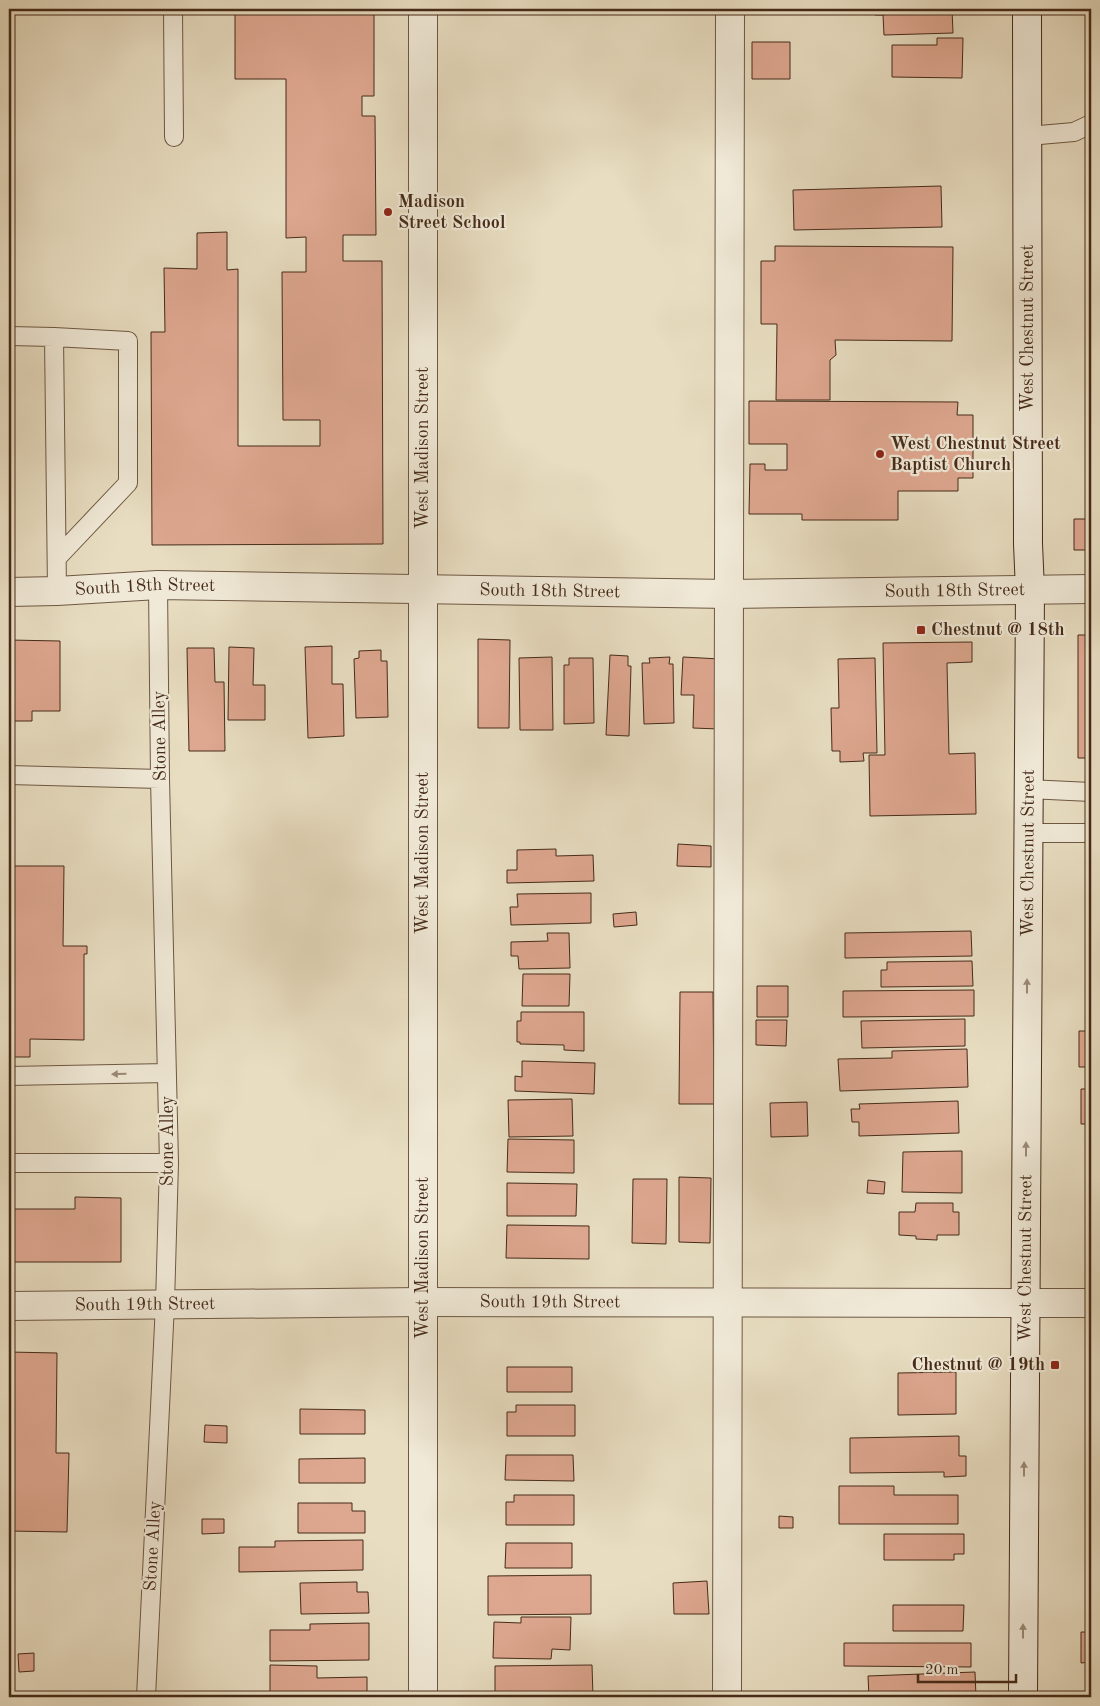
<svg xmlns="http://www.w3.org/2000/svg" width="1100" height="1706" font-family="'Old Standard TT',serif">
  <rect width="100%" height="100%" fill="#e8ddc1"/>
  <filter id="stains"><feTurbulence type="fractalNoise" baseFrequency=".004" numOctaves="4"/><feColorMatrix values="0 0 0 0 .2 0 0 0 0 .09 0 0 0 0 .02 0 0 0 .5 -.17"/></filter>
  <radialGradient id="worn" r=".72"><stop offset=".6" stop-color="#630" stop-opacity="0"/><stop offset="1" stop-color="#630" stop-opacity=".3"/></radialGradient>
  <path fill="#dea790" stroke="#462b19" d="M235 9H374V96H362V116H375L376 235H343V261H382L383 544 152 545 151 332H165L164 268 197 269V233L227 232V270L238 269V446H320V420H283L282 273V272H306V237L286 238V79H235Z
    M875 9H952L953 33 884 35 883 15H875Z
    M937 38H963L962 78 892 77V45H937Z
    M752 42H790V79H752Z
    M9 180H10L9 305Z
    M941 186 942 227 794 230 793 190Z
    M775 246 953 247 952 341 835 340 836 355 830 360V400H776L777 324H761V261H775Z
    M749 401 958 402 957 415H973V478H958V491H898V520H802V514H749L750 464H765V470H787V444H749Z
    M1074 519H1091V550H1074Z
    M1078 635H1091V764L1090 758H1078Z
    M478 639 510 640 509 728H478Z
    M9 640 60 641V711H32V721H9Z
    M972 642V662L947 663 949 754 975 753 976 814 870 816 869 755H885L883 643Z
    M332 646V684H343L344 736 308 738 305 647Z
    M229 647 254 648 253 685H265V720H228Z
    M187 648H214L215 682H224L225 751H189Z
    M381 650V661H387L388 717 356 718 354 659 359 658V651Z
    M610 655 628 656V666H631L629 736 606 735Z
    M552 657 553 730H520L519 658Z
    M670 657 669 664H673L674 723 644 724 642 663H650L649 658Z
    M683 657 720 659 719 729 693 728 694 695H681Z
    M569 658H593L594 723 564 724V665H569Z
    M875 658 877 753H863L864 761 840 762V751H832L831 708H839L838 659Z
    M678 844 711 846V867L677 866Z
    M556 849V856L593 855 594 881 507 883V870H517V850Z
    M9 866H64L63 946H87V954H84V1040L30 1039V1057H9Z
    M591 893V923L511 925 510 907H518L517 894Z
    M636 912 637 925 614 927 613 914Z
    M971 931 972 956 845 958V933Z
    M547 933H569L570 968 519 969 518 956H511V942L548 941Z
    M972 961 973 986 881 987V970H887V962Z
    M523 974H570L569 1006H522Z
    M757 986H788V1017H757Z
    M974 990V1016L843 1017V991Z
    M680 992H713L714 1104H679Z
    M521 1012H584V1051L564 1050V1045L520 1044V1042H517V1021H521Z
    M965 1019V1046L862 1048 861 1021Z
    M756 1020H787L786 1046 756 1045Z
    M1079 1031H1091V1067H1079Z
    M967 1049 968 1087 840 1091 838 1059 892 1058V1051Z
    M522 1061 595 1063 594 1094 515 1091V1076L522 1077Z
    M1081 1089H1091V1124H1081Z
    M572 1099 573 1136 509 1137 508 1100Z
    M958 1101 959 1133 859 1136V1122H852L851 1109H860L859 1104Z
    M807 1102 808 1136 771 1137 770 1103Z
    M508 1139 574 1140V1173L507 1172Z
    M962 1151V1193L902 1192 903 1152Z
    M679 1177 711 1178 710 1243 679 1242Z
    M633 1179H667L666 1244 632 1243Z
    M868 1180 885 1182 884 1194 867 1193Z
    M507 1183 577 1184 576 1216H507Z
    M75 1197 121 1198V1262H9V1209H75Z
    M916 1203H953V1212H959V1235H937V1240L916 1239V1236L899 1235V1212H915Z
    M507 1225 589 1226V1259L506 1258Z
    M9 1352 57 1353 56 1453H69L67 1532 9 1531Z
    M507 1367H572V1392H507Z
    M956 1372V1414L898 1415V1373Z
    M516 1405H575V1436H507V1412H516Z
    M300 1409 365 1410V1434H300Z
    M205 1425 227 1426V1443L204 1442Z
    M959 1436V1456H966V1476L944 1477V1472L850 1473V1438Z
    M506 1455H573L574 1481 505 1480Z
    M365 1458V1483H299V1459Z
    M839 1486H894V1495H958V1524H839Z
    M1086 1488H1091V1521H1086Z
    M514 1495H574V1525H506V1502H514Z
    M298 1503H352V1511H365V1533H298Z
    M779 1516 793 1517V1528H779Z
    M202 1519H224V1533L202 1534Z
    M884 1534H964V1554H954V1560H884Z
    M363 1540V1570L239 1572V1547H275V1541Z
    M506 1543H572V1568H505Z
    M591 1575V1614L488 1615V1576Z
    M9 1581H10V1605H9Z
    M707 1581 709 1614H674L673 1583Z
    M357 1582V1592H368L369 1613 301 1614 300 1583Z
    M893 1605H964L963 1631H893Z
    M521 1617H571L570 1650 552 1649 551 1659 493 1658 494 1622 521 1623Z
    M369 1623V1660L270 1661V1630H310V1624Z
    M1081 1632H1091V1662L1081 1663Z
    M844 1643H971V1667L844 1666Z
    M34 1653V1671L19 1672 18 1654Z
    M270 1665 317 1666V1678L367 1677V1697H270Z
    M592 1665 593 1697H495V1666Z
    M975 1672 976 1697H869L868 1676Z"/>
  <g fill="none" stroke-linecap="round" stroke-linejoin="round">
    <g stroke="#6e5843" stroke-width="20">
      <path id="service" d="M173 9 174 137
        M1028 136 1074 132 1091 124
        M9 336 54 337 57 591
        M54 337 128 341V483L57 558
        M9 775 160 779
        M1028 789 1091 792
        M1028 833H1091
        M9 1076 167 1073
        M9 1163H169
        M146 1697 165 1304 169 1163 160 779 158 585"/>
    </g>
    <g stroke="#6e5843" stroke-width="30">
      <g id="minor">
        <path id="s1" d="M9 1306 423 1302 1091 1303"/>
        <path d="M423 1697V9"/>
        <path d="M727 1697 730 9"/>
      </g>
    </g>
    <g stroke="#6e5843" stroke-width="30">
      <g id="tertiary">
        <path id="s2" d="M9 592 57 591 158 585 729 594 1091 589"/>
      </g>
    </g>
    <g stroke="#462b19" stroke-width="30">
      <g id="secondary">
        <path id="s3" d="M1023 1697 1030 590 1028 544 1027 9"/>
      </g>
    </g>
    <use href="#service" stroke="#f0e9d7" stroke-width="18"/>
    <use href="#minor" stroke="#f0e9d7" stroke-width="28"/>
    <use href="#tertiary" stroke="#f0e9d7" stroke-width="28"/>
    <use href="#secondary" stroke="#f0e9d7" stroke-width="28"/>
  </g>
  <defs><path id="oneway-solid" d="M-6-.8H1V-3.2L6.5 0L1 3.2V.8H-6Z" transform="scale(1.25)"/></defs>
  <g fill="#9b8a78">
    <use href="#oneway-solid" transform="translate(1027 986) rotate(-90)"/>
    <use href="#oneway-solid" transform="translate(119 1074) rotate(179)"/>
    <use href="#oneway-solid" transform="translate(1026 1149) rotate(-90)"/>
    <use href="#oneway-solid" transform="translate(1024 1469) rotate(-90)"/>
    <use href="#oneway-solid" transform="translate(1023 1631) rotate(-90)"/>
  </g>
  <g fill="#8f2418" stroke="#f0e9d7" stroke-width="2">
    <circle cx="388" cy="212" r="5"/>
    <circle cx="880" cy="454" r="5"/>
    <rect x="916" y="625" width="10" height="10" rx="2.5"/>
    <rect x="1050" y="1360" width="10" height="10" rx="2.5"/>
  </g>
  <g text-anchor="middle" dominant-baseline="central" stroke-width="4.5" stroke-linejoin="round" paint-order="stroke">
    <g font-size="18" font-weight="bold" fill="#462b19" stroke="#f0e9d7" text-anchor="start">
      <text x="398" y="202">Madison<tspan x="398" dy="21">Street School</tspan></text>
      <text x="890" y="444">West Chestnut Street<tspan x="890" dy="21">Baptist Church</tspan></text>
      <text x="931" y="630">Chestnut @ 18th</text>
      <text x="1045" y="1365" text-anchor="end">Chestnut @ 19th</text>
    </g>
    <g font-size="18" fill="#462b19" stroke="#f0e9d7">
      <text transform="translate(1028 328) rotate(-90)">West Chestnut Street</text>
      <text transform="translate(423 448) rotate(-90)">West Madison Street</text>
      <text stroke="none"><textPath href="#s2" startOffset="136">South 18th Street</textPath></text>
      <text stroke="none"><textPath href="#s2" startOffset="946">South 18th Street</textPath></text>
      <text stroke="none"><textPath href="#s2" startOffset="541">South 18th Street</textPath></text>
      <text transform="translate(160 736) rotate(-91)">Stone Alley</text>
      <text transform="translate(423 853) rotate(-90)">West Madison Street</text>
      <text stroke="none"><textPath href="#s3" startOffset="844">West Chestnut Street</textPath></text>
      <text transform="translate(168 1141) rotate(-90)">Stone Alley</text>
      <text transform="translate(423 1258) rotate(-90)">West Madison Street</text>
      <text stroke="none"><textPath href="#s3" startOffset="439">West Chestnut Street</textPath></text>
      <text stroke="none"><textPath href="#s1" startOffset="541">South 19th Street</textPath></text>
      <text stroke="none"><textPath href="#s1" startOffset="136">South 19th Street</textPath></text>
      <text transform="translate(153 1546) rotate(-87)">Stone Alley</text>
    </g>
  </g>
  <rect width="1100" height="1706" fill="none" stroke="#e8ddc1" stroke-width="30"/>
  <rect x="10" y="10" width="1080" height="1686" fill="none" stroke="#462b19" stroke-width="2.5"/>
  <rect x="15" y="15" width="1070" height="1676" fill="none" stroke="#462b19"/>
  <path d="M918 1674v8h98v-8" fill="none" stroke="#462b19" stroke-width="2.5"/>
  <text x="925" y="1674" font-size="15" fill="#462b19" stroke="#f0e9d7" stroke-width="4" paint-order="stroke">20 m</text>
  <rect width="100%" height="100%" filter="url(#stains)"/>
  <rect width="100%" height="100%" fill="url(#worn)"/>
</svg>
